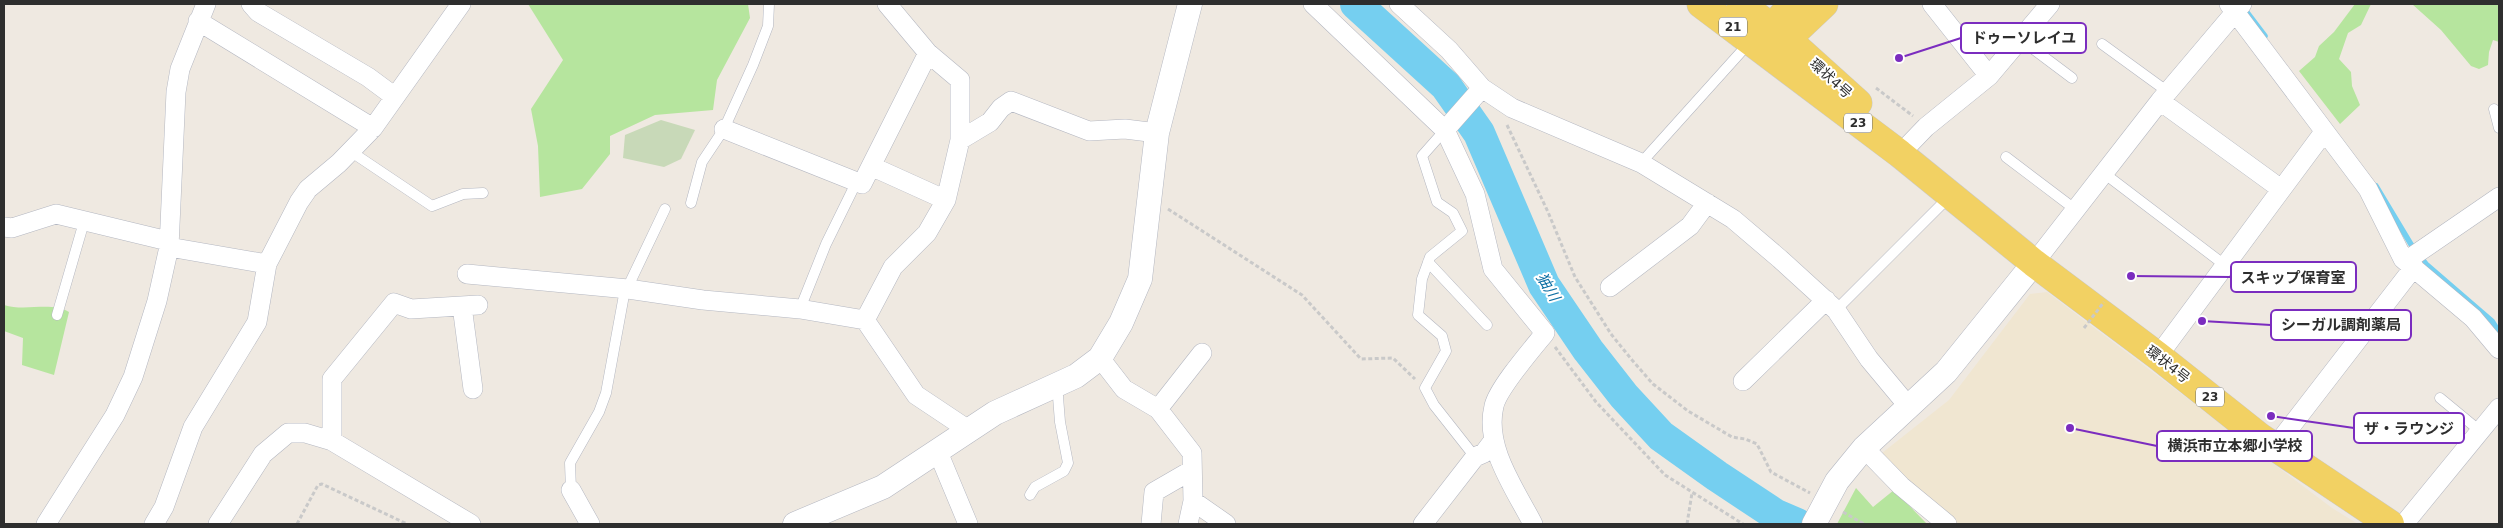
<svg xmlns="http://www.w3.org/2000/svg" width="2503" height="528" font-family="'DejaVu Sans','Noto Sans JP',sans-serif">
  <rect width="100%" height="100%" fill="#efe9e1"/>
  <path fill="#f0e6d1" d="M2047 292 2332 508 2358 524H1955L1877 457 1949 400 2030 294Z"/>
  <path fill="#b6e59e" d="M528 4H748L750 18 717 80 713 110 655 115 610 136V154L582 189 540 197 538 146 531 109 563 60Z
    M2355 4H2371L2361 25 2348 33 2339 59 2351 72 2352 86 2360 105 2340 124 2299 71 2315 57 2319 46 2334 32Z
    M2412 4H2499V42L2493 40 2489 52 2488 65 2479 69 2471 66 2441 30Z
    M4 305C26 312 50 301 69 312L54 375 22 365 23 338 4 331Z
    M1856 488 1873 507 1894 490 1927 524H1837Z"/>
  <path fill="#c8d9b8" d="M661 120 695 130 681 159 664 167 623 158 625 135Z"/>
  <g fill="none" stroke-linecap="round" stroke-linejoin="round">
    <path stroke="#75cff0" stroke-width="5.5" d="M2246 11 2265 36
      M2376 186 2412 246 2426 264 2492 321 2499 332"/>
    <path stroke="#75cff0" stroke-width="32" d="M1356 4 1446 86 1479 133 1544 285 1588 350 1624 396 1661 436 1717 476 1776 515 1797 524"/>
    <g stroke="#b4b7c1" stroke-width="11">
      <path id="service" d="M2020 39 2072 78
        M2102 44 2168 92
        M2494 109 2499 128
        M1445 130 1422 156 1437 202 1453 213 1462 231 1430 257 1422 279 1418 315 1442 336 1446 351 1425 388 1434 405 1475 457
        M350 151 432 206 463 194 483 193
        M2006 157 2076 210
        M1641 163 1749 43
        M2105 174 2226 266
        M691 203 702 162 724 129 753 65 768 26 769 4
        M1428 262 1487 325
        M800 309 826 244 857 181
        M1836 310 1950 196
        M57 315 84 222
        M2440 398 2480 431
        M571 490 570 463 599 412 606 393 624 295 665 209
        M1030 495 1035 487 1064 471 1068 463 1060 422 1057 384"/>
    </g>
    <g stroke="#b4b7c1" stroke-width="20">
      <path id="minor" d="M251 4 258 12 368 77 395 97
        M887 4 928 53 960 80V140L946 200 927 233 893 267 865 320 916 395 970 431
        M1313 4 1445 130 1475 194 1493 269 1545 333C1533 348 1498 388 1494 406 1484 447 1515 489 1533 524
        M1399 4 1449 50 1482 88 1512 108 1641 163 1733 219 1780 259 1836 310 1869 359 1909 407
        M1932 4 1989 76
        M2229 4 2368 189 2403 259 2473 318 2499 349
        M198 21 373 128
        M2160 101 2281 189
        M724 129 862 184 928 53
        M1445 130 1482 88
        M960 140 990 122 1001 108 1011 101 1089 131 1125 129 1157 133
        M1900 154 1926 127 1989 76 2050 4
        M873 167 946 200
        M4 227 12 228 56 214 168 241
        M169 247 267 264
        M2403 259 2413 256 2499 197
        M2034 263 2160 101 2242 4
        M467 274 628 289 703 300 800 309 865 320
        M1610 287 1690 226 1707 203
        M462 306 473 389
        M2158 356 2324 132
        M1100 358 1124 389 1158 409 1192 453 1193 501 1188 524
        M1743 381 1826 300
        M1158 409 1202 353
        M332 441V379L394 303 411 309 478 305
        M2275 447 2414 267
        M1864 448 1901 486 1947 524
        M938 452 968 524
        M571 490 590 524
        M1193 501 1226 524
        M46 524 115 415 133 377 157 301 169 247 176 92 180 69 206 4
        M154 524 164 507 193 427 257 322 267 264 299 202 308 189 339 163 373 128 461 4
        M218 524 263 454 288 433H305L332 441 471 524
        M1151 524 1154 492 1192 470
        M1423 524 1475 457 1484 453 1493 441
        M2404 524 2499 408"/>
    </g>
    <g stroke="#b4b7c1" stroke-width="25">
      <path id="tertiary" d="M795 524 883 487 995 413 1076 376 1100 358 1121 323 1140 279 1157 133 1190 4
        M1814 524 1837 481 1864 448 1946 372 2034 263"/>
    </g>
    <g stroke="#c9c9c9" stroke-width="29">
      <path id="primary" d="M1701 4 1900 154 2034 263 2158 356 2260 437 2390 524
        M1741 4 1787 39 1858 103
        M1766 45 1772 27 1793 4
        M1770 48 1787 39 1824 4"/>
    </g>
    <path stroke="#c9c9c9" stroke-width="3" stroke-dasharray="4 2.5" stroke-linecap="butt" d="M1876 88 1913 116
      M1507 125 1548 212 1575 277 1611 334 1632 360 1653 384 1688 411 1732 437 1745 439 1757 444 1771 472 1810 493
      M1168 209 1302 295 1361 359 1393 358 1415 379
      M1555 347 1596 402 1665 475 1743 524
      M1843 512 1864 524
      M297 524 318 485 322 484 407 524
      M1687 524 1692 493"/>
    <use href="#service" stroke="#fff" stroke-width="10"/>
    <use href="#minor" stroke="#fff" stroke-width="19"/>
    <use href="#tertiary" stroke="#fff" stroke-width="24"/>
    <use href="#primary" stroke="#f2d163" stroke-width="28"/>
    <path stroke="#c9c9c9" stroke-width="3" stroke-dasharray="4 2.5" stroke-linecap="butt" d="M2084 328 2104 302"/>
  </g>
  <g text-anchor="middle" dominant-baseline="central" stroke-width="4" stroke-linejoin="round" paint-order="stroke">
    <g fill="#fff" stroke="#6d6d6d" stroke-width="1">
      <rect x="1719" y="17.5" width="28" height="19" rx="4"/>
      <rect x="1844" y="113.5" width="28" height="19" rx="4"/>
      <rect x="2196" y="387.5" width="28" height="19" rx="4"/>
    </g>
    <g font-size="12" font-weight="bold" fill="#2e2e2e">
      <text x="1733" y="27">21</text>
      <text x="1858" y="123">23</text>
      <text x="2210" y="397">23</text>
    </g>
    <g font-size="14" fill="#2e2e2e" stroke="#fff">
      <text transform="translate(1831 78) rotate(42)">環状4号</text>
      <text transform="translate(2168 364) rotate(38)">環状4号</text>
    </g>
    <g font-size="15" font-style="italic" fill="#0d6fa3" stroke="#fff">
      <text transform="translate(1548 287) rotate(59)">㹨川</text>
    </g>
  </g>
  <path fill="none" stroke="#7b2cbf" stroke-width="2" d="M1899 58L1961 38M2131 276L2231 277M2202 321L2271 325M2271 416L2354 428M2070 428L2157 446"/>
  <g fill="#7b2cbf" stroke="#fff" stroke-width="2">
    <circle cx="1899" cy="58" r="5"/>
    <circle cx="2131" cy="276" r="5"/>
    <circle cx="2202" cy="321" r="5"/>
    <circle cx="2271" cy="416" r="5"/>
    <circle cx="2070" cy="428" r="5"/>
  </g>
  <g fill="#fff" stroke="#7b2cbf" stroke-width="2">
    <rect x="1961" y="23" width="125" height="30" rx="5"/>
    <rect x="2231" y="262" width="125" height="30" rx="5"/>
    <rect x="2271" y="310" width="140" height="30" rx="5"/>
    <rect x="2354" y="413" width="110" height="30" rx="5"/>
    <rect x="2157" y="431" width="155" height="30" rx="5"/>
  </g>
  <g font-size="15" text-anchor="middle" font-weight="bold" fill="#2e2e2e">
    <text x="2024" y="43">ドゥーソレイユ</text>
    <text x="2293" y="283">スキップ保育室</text>
    <text x="2341" y="330">シーガル調剤薬局</text>
    <text x="2409" y="434">ザ・ラウンジ</text>
    <text x="2235" y="451">横浜市立本郷小学校</text>
  </g>
  <rect width="2503" height="528" fill="none" stroke="#2e2e2e" stroke-width="10"/>
</svg>
